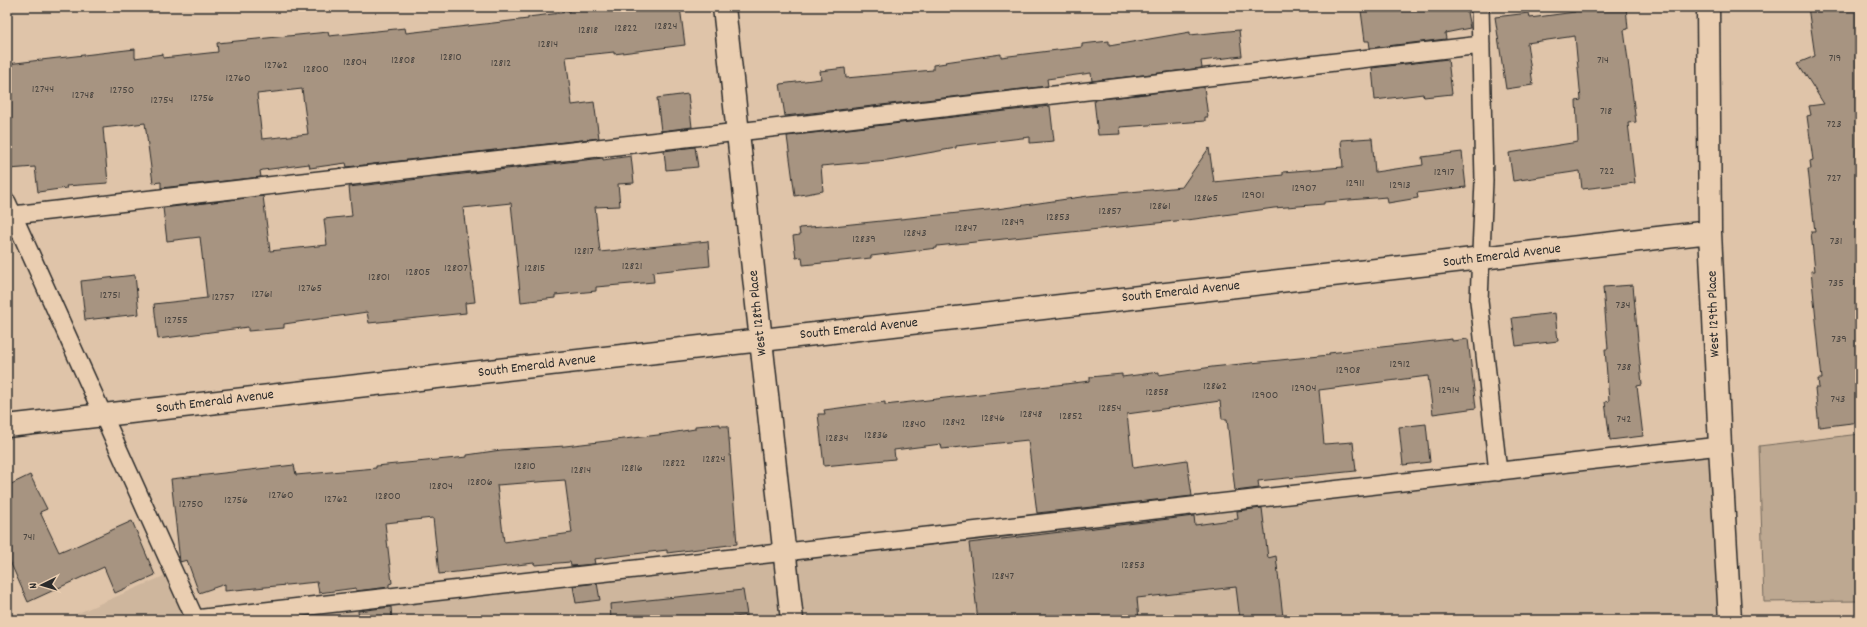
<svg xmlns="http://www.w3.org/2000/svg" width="1867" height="627" font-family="Dekko,sans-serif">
  <rect width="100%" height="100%" fill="#dfc4a9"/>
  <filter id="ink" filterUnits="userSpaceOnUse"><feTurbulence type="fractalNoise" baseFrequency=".025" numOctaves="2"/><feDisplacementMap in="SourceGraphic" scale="8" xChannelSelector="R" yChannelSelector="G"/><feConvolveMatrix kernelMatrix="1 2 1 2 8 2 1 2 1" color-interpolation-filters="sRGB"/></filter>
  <g filter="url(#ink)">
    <path fill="#ceb69d" d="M1717 451 1724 620H218Z
      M164 576 186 620H62Z"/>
    <path fill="#bda891" stroke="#746a5e" d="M1860 434V601L1764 602 1759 446Z"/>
    <path fill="#a79481" stroke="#2b2b2b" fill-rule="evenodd" d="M569 7H680L685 45 614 54V52L566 57 572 105 594 102 599 138 347 167 346 163 310 168 309 164 263 170 260 171 261 177 161 188V182L153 183 145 123 103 128 108 183 66 186 67 188 38 192 35 167 9 169 7 64 135 49V58L163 54V58L218 52 217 43 328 32 329 36 405 28 406 33 528 19V17L569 12ZM302 89 308 134 262 139 257 94Z
      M1391 7H1466L1470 28 1445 33 1446 39 1370 48 1369 41H1365L1361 11Z
      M1575 7H1626L1628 29 1624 30 1636 122 1628 123 1635 183 1582 189 1580 171 1513 181 1509 153 1578 142 1576 101 1581 100 1575 36 1527 43 1533 85 1506 89 1495 17 1529 13 1530 18 1575 12Z
      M1808 7H1860V422L1819 427 1815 388H1819L1818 379H1822L1811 271H1815L1811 232H1815L1808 169H1811L1810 161 1813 160 1807 116 1811 115 1809 106 1824 104 1798 63 1815 56Z
      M1239 30 1242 56 1201 61 1202 68 1092 81 1091 73 1047 79 1048 86 785 116 780 84 821 79 820 71 845 68 846 78 933 70V65L946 63 945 62 1001 54V57L1082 47V44L1109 41V46L1190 32V35Z
      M1448 59 1452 94 1424 97 1423 94 1375 100 1372 68Z
      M1204 87 1208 117H1205V121L1120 127 1121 134 1098 135 1094 100Z
      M688 94 692 127 661 131 657 98Z
      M1050 106 1054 141 1030 143V137L956 146V148L888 160 821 166 823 191 795 196 787 136Z
      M1372 138 1375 172 1423 165 1422 157 1462 152 1466 187 1417 193 1418 198 1388 203 1387 197 1324 202V204L1274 208 1195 219 937 246V248L871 256V258L803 265 802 257 796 258 793 236 800 235 799 228 833 225V226L997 209 1088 196 1182 187 1209 148 1214 182 1283 175V172L1343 167 1341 140Z
      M695 147 698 167 666 170 664 151Z
      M631 156 634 183 618 184 620 206 595 207 600 252 708 241 710 266 653 272 654 282 596 287V291L555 295V298L521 302 511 203 463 208 475 302 465 303 466 313 369 323 367 312 284 324V328L248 331V327L158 339 154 304 207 298 200 237 167 241 163 208 263 196 270 251 327 245 324 219 352 216 349 187 603 158V160Z
      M135 275 139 314 85 320 81 281Z
      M1633 285 1642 385 1637 386 1643 436 1610 440 1605 402 1609 401 1605 349H1608L1603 287Z
      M1555 313 1558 341 1516 346 1512 318Z
      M1452 339V341L1468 339 1476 408 1433 414 1428 376 1319 390 1324 444 1353 442 1356 471 1258 481 1259 488 1235 491 1227 419H1222L1220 401 1127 414 1133 468 1187 460 1192 496 1037 513 1028 440 942 449 941 444 894 450 895 459 824 466 818 414H825L824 410 885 402V405L1057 385 1090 381V377L1122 374V377L1159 372V375L1212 367 1329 355V353Z
      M720 424V426H728L737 544 667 553V550L594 559 595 564 571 566 570 562 535 565 534 563 439 574 433 518 385 523 392 583 389 584V587L356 591V588L319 593 317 582 225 591V584L199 593 187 560 180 562 171 479 294 465 296 475 376 468V466L467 457V455L501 450 565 446 658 435 695 429V426ZM565 480 572 533 504 542 497 485Z
      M1426 424 1430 462 1403 465 1399 427Z
      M30 475 47 509 40 512 59 552 71 547 72 548 132 521 155 575 115 593 104 567 28 602 7 555V486Z
      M1262 508 1268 558 1276 556 1283 617 1240 620 1236 587 1137 598 1139 620H978L969 543 1194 516 1195 525 1238 519 1237 511Z
      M597 583 600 600 576 603 573 586Z
      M743 590 747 615 719 620H611L610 604Z
      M391 607 392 620H359L358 611Z"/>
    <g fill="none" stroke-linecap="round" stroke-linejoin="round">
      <g stroke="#2b2b2b" stroke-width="20">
        <path id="lane" d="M1480 7 1484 181 1479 301 1498 472
          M7 202 195 619 1720 446
          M13 215 738 132 1481 45"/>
      </g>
      <g stroke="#2b2b2b" stroke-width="25">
        <path id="street" d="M724 7 792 620
          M1708 7 1710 232 1720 446 1730 620
          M7 426 1710 232"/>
      </g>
      <use href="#lane" stroke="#eaceb1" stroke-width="17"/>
      <use href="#street" stroke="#eaceb1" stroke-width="22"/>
    </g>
  </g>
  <g text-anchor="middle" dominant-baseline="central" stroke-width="3" stroke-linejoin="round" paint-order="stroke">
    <g font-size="12" fill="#4a4540">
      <text x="666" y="26">12824</text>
      <text x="626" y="28">12822</text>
      <text x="588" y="30">12818</text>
      <text x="548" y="44">12814</text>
      <text x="451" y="57">12810</text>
      <text x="1835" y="58">719</text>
      <text x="403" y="60">12808</text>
      <text x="1603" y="60">714</text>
      <text x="355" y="62">12804</text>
      <text x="501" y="63">12812</text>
      <text x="276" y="65">12762</text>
      <text x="316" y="69">12800</text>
      <text x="238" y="78">12760</text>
      <text x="43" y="89">12744</text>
      <text x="122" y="90">12750</text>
      <text x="83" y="95">12748</text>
      <text x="202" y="98">12756</text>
      <text x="162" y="100">12754</text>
      <text x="1606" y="111">718</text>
      <text x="1834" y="124">723</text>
      <text x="1607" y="171">722</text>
      <text x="1444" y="172">12917</text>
      <text x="1834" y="178">727</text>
      <text x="1355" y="183">12911</text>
      <text x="1400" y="185">12913</text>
      <text x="1304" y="188">12907</text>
      <text x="1253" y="195">12901</text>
      <text x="1206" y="198">12865</text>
      <text x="1160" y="206">12861</text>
      <text x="1110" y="211">12857</text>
      <text x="1058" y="217">12853</text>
      <text x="1013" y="222">12849</text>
      <text x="966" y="228">12847</text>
      <text x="915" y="233">12843</text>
      <text x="864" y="239">12839</text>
      <text x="1836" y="241">731</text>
      <text x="584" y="251">12817</text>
      <text x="632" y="266">12821</text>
      <text x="456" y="268">12807</text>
      <text x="535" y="268">12815</text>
      <text x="418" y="272">12805</text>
      <text x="379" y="277">12801</text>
      <text x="1836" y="283">735</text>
      <text x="310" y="288">12765</text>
      <text x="262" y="294">12761</text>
      <text x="110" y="295">12751</text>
      <text x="223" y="297">12757</text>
      <text x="1623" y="305">734</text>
      <text x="176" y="320">12755</text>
      <text x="1839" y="339">739</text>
      <text x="1400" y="364">12912</text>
      <text x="1624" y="367">738</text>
      <text x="1348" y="370">12908</text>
      <text x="1215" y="386">12862</text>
      <text x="1304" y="388">12904</text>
      <text x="1449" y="390">12914</text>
      <text x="1157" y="392">12858</text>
      <text x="1265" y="395">12900</text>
      <text x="1838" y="399">743</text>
      <text x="1110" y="408">12854</text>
      <text x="1031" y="414">12848</text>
      <text x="1071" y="416">12852</text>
      <text x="993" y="418">12846</text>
      <text x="1624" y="419">742</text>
      <text x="954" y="422">12842</text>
      <text x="914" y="424">12840</text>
      <text x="876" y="435">12836</text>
      <text x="837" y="438">12834</text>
      <text x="714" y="459">12824</text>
      <text x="674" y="463">12822</text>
      <text x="525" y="466">12810</text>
      <text x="632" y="468">12816</text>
      <text x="581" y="470">12814</text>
      <text x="480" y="482">12806</text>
      <text x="441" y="486">12804</text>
      <text x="281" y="495">12760</text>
      <text x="388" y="496">12800</text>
      <text x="336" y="499">12762</text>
      <text x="236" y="500">12756</text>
      <text x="191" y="504">12750</text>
      <text x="29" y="537">741</text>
      <text x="1133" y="565">12853</text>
      <text x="1003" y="576">12847</text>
    </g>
    <g font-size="14" fill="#2b2b2b" stroke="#eaceb1">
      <text transform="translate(1502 256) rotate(-7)">South Emerald Avenue</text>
      <text transform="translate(1181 292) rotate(-6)">South Emerald Avenue</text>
      <text transform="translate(758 313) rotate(-96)">West 128th Place</text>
      <text transform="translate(1714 314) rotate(-92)">West 129th Place</text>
      <text transform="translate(859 329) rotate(-6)">South Emerald Avenue</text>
      <text transform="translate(537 366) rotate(-7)">South Emerald Avenue</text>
      <text transform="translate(215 402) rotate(-7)">South Emerald Avenue</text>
    </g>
  </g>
  <rect width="1867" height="627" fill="none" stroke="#eaceb1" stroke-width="24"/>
  <rect x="12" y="12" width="1843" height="603" fill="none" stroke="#2b2b2b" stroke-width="1.5" filter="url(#ink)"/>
  <g transform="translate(42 585) rotate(265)" stroke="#eaceb1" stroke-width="3" paint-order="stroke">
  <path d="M0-3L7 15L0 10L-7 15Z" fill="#2b2b2b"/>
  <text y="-6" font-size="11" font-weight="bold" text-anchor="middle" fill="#2b2b2b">N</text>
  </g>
</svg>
